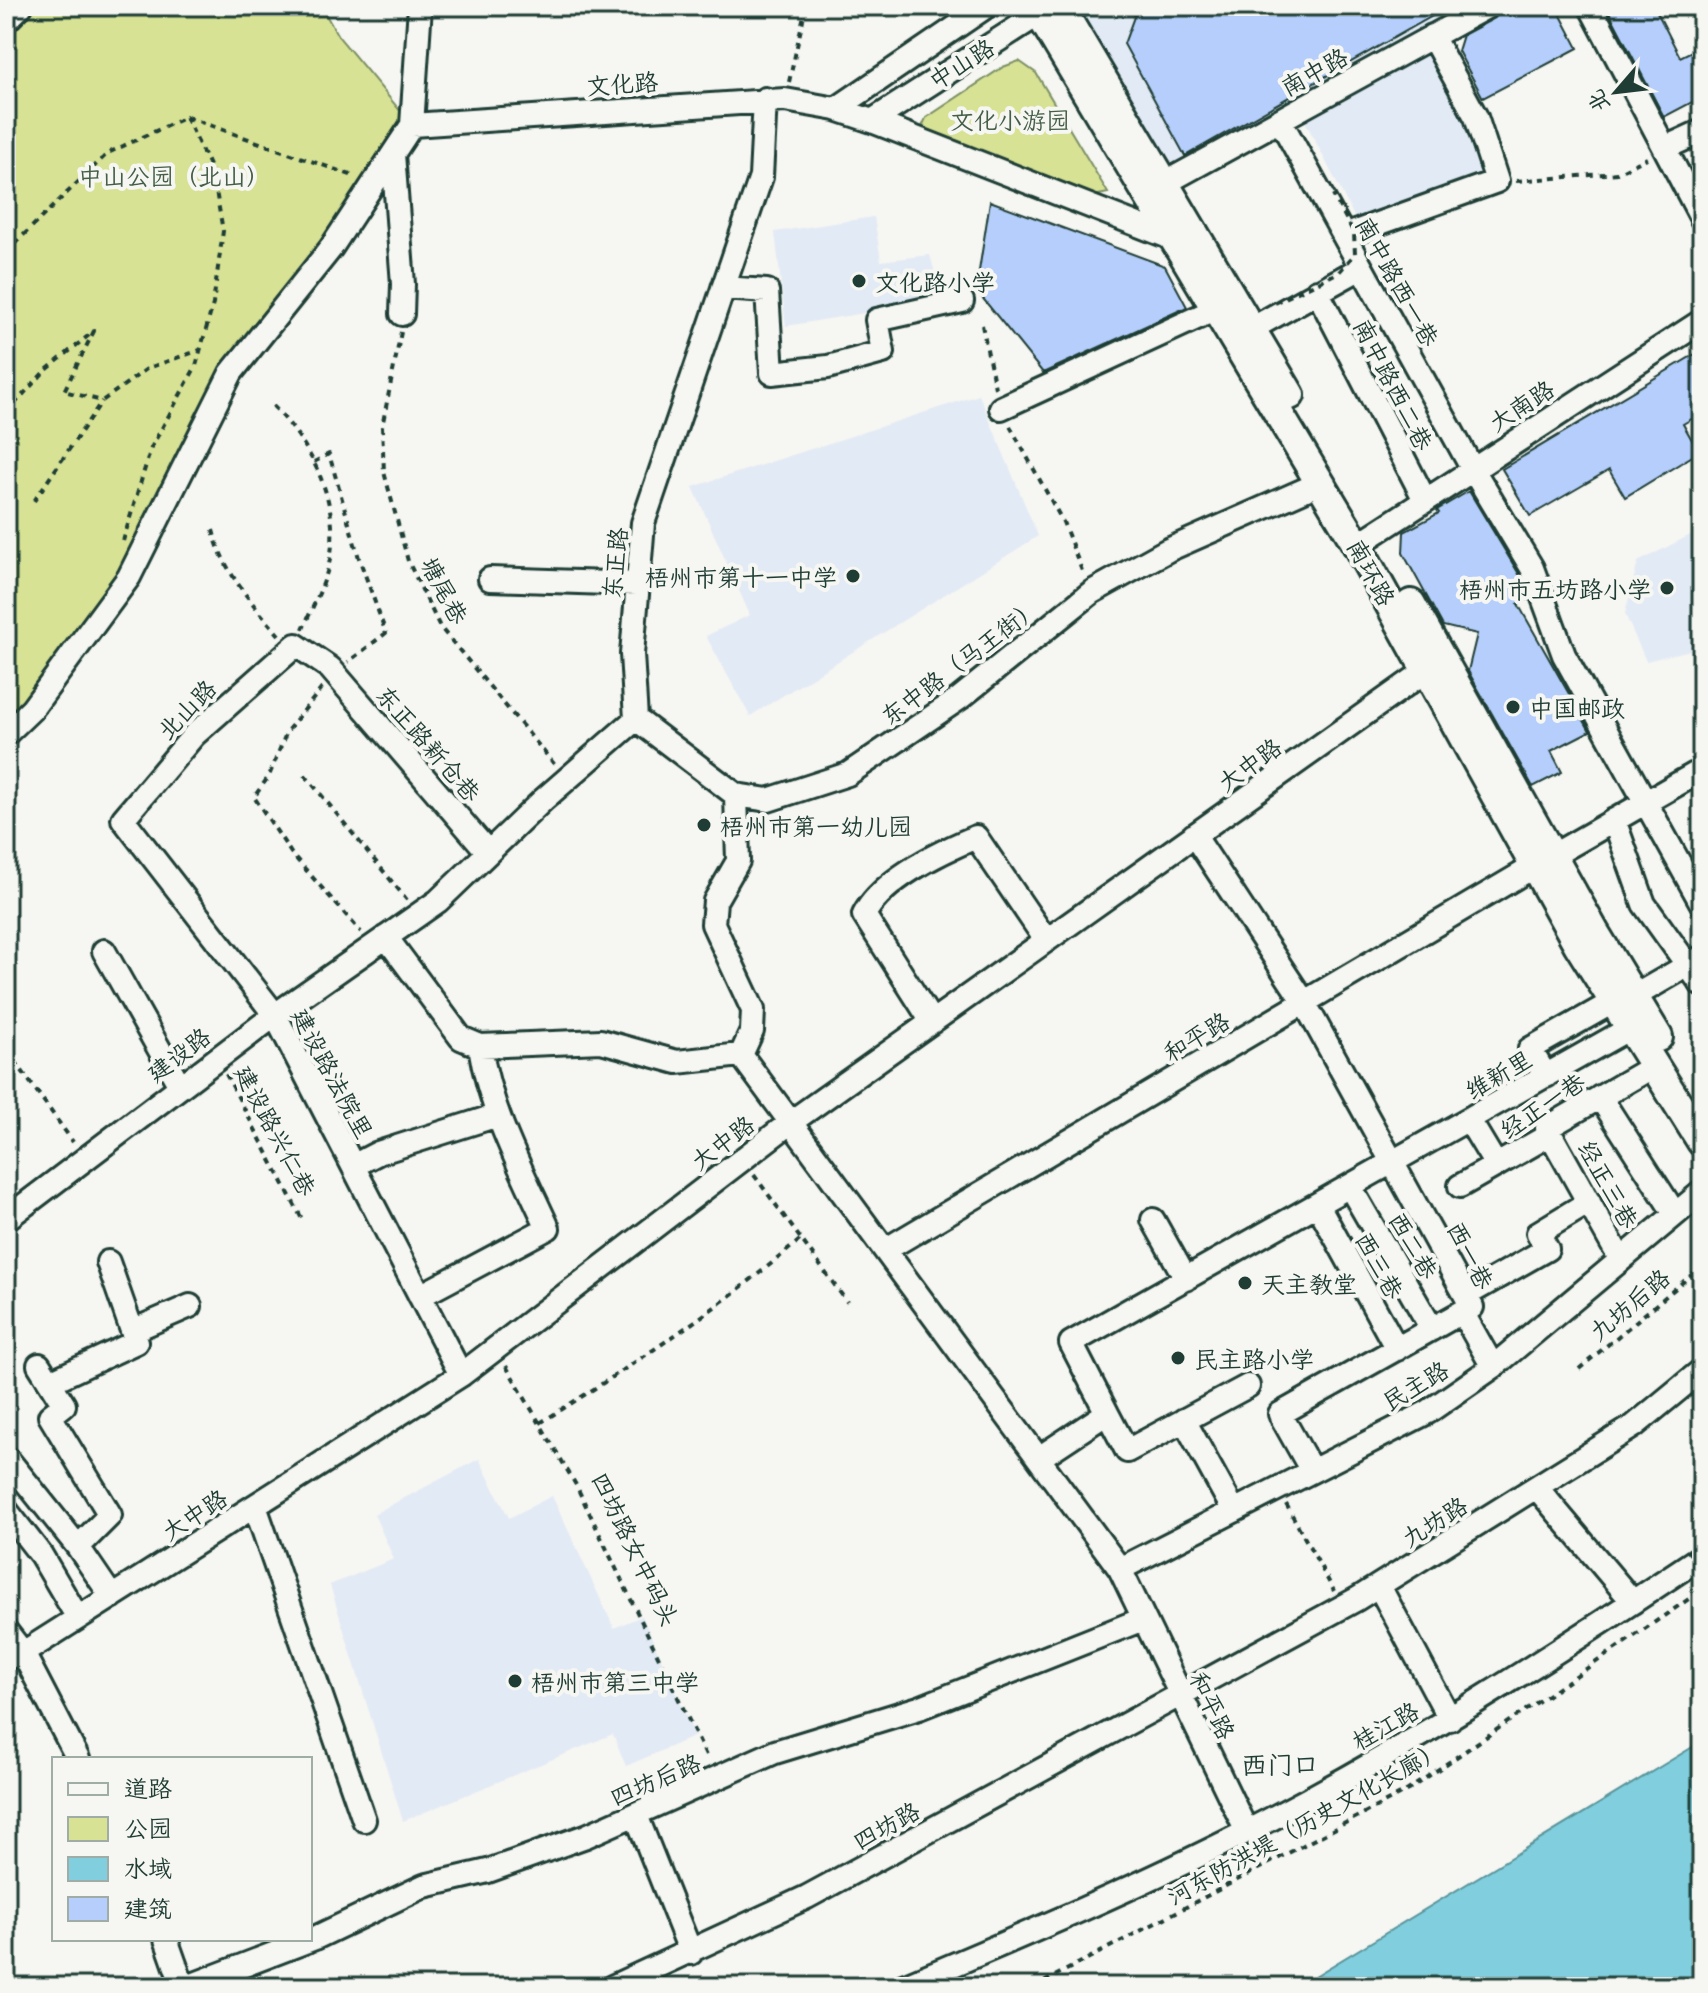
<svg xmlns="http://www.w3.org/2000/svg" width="1708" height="1993" font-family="Mali,'LXGW WenKai TC',sans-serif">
  <rect width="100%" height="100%" fill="#f6f6f2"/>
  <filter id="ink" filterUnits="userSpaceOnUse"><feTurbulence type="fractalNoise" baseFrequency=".0125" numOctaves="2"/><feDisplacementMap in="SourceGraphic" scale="16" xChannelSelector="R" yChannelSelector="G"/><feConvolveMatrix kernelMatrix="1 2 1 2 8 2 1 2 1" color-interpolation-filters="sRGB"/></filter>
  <g filter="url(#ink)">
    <path fill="#e2eaf5" d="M1059 6H1488L1165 183Z
      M1425 43 1487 172 1356 220 1301 113Z
      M874 217 881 261 930 255 942 300 786 326 775 232Z
      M979 395 1038 536 750 716 706 636 750 615 693 487Z
      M1702 529V647L1646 661 1625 614 1638 562Z
      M479 1459 509 1518 552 1496 614 1628 642 1616 695 1736 626 1766 613 1734 403 1821 330 1585 394 1559 374 1514Z"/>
    <path fill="#d7e295" stroke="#7b9064" stroke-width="2" d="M21 6H321L338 36 412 125 231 373 129 577 6 735V21Z
      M1019 61 1036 73 1108 193 1089 197 925 134 922 127 926 118 1003 67Z"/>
    <path fill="#80cede" stroke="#59949a" stroke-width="2" d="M1702 1739V1987H1297L1691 1748Z"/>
    <path fill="#b5cefc" stroke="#1f3d34" stroke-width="2" d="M1138 6H1450L1185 156 1124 44Z
      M1502 6H1556L1578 48 1483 98 1458 51 1463 35 1495 18Z
      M1606 6H1654L1680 57 1702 46V97L1664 117Z
      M990 201 1165 266 1187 307 1043 373 976 290Z
      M1702 350V413L1683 424 1699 452 1625 497 1609 470 1530 516 1502 469Z
      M1469 491 1519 574 1528 599 1518 604 1590 731 1551 751 1562 772 1533 787 1468 671 1477 634 1443 626 1403 553 1404 532 1439 513 1437 510Z"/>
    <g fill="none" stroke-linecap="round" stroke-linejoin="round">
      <g stroke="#1f3d34" stroke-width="28">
        <path id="minor" d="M1590 6 1702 219
          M6 21 21 6
          M836 109 987 6
          M1280 120 1472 468 1532 568 1564 655 1702 904
          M872 121 1039 14
          M412 125 785 100 836 109 872 121 1174 239
          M1665 148 1702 131
          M393 154 403 284 402 314
          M1165 183 1488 6
          M1344 236 1497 181 1476 117 1432 36
          M723 288 767 291 772 373 828 367 883 352 877 320 962 301
          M1317 291 1425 500
          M1251 329 1361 268
          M1001 408 1216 309
          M1371 536 1702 321
          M490 579 637 584
          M636 719 736 795 768 800 848 774 960 698 1092 592 1168 550 1320 483
          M636 719 632 654 643 523 761 177 765 99
          M6 734 32 709 129 577 231 373 331 248 412 125 420 6
          M736 795 738 861 715 901 713 924 753 1010 752 1031 741 1055
          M1614 820 1644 904 1702 985
          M1194 835 1304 1002 1472 1307 1462 1312 1493 1367
          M1552 856 1702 770
          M386 937 461 1038 480 1046 601 1041 677 1062 741 1055
          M104 951 180 1086
          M1633 997 1702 957
          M932 1022 864 915C882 880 940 852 976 837L1046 940
          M741 1055 1120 1569 1247 1832
          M1546 1076 1530 1049 1613 1002
          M1600 1097 1675 1214
          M1469 1120 1496 1165
          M353 1166 378 1153 498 1115
          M1460 1186 1551 1134
          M1350 1187 1432 1329
          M1318 1205 1397 1349
          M6 1219 275 1015 438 901 543 800 636 719
          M1153 1220 1186 1279
          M885 1250 1535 866
          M1621 1260 1547 1128 1654 1066
          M1466 1295 1547 1249 1538 1233 1589 1202
          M420 1296 548 1228C521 1169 490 1111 480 1046
          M132 1331 190 1306
          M39 1365 64 1405 50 1416 110 1515 78 1547
          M461 1375 275 1015 123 819 194 735 296 645 330 668 488 852
          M50 1382 136 1342 108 1262
          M1107 1413 1127 1451 1248 1386
          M1184 1420 1234 1511
          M6 1457 78 1547 112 1597
          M1039 1458 1107 1413 1071 1343 1630 1028
          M1312 1471 1280 1414 1462 1312
          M1537 1488 1633 1602
          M255 1506 364 1820
          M6 1510 41 1555 78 1618
          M1120 1569 1428 1412 1493 1367 1702 1192
          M1379 1586 1450 1719
          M6 1631 23 1653 78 1759
          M6 1658 23 1653 461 1375 791 1122 1438 662
          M636 1815 691 1953
          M166 1939 183 1987
          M187 1987 315 1938 424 1886 488 1871 586 1836 775 1752 919 1708 1143 1619
          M612 1987 807 1897 1357 1599 1634 1426 1702 1370
          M901 1987C1017 1938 1132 1890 1244 1833 1403 1752 1554 1655 1702 1556"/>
      </g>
      <g stroke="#1f3d34" stroke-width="34">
        <path id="major" d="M1035 6 1356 543 1578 944 1702 1142
          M1059 6 1290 395
          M1411 604 1595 933 1658 1037"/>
      </g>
      <path stroke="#1f3d34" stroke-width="4" stroke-dasharray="6 6" stroke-linecap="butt" d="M789 82 806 6
        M187 117 356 177
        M1516 181 1617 173 1647 158
        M6 252 108 153 186 117 213 174 223 231 213 304 196 366 151 448 123 541
        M982 325 995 388
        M401 332 382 427 384 472 408 561 440 627 555 765
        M273 406C311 444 341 503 330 559 326 583 312 607 303 629
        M6 413 44 372 94 331 64 391 102 401 148 368 200 350
        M1010 426 1063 522 1084 576
        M314 462 329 454 359 558 386 633 348 662
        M34 501 102 401
        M213 530C223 572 252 603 279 635
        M322 688 287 731 269 776 254 797 291 853 361 932
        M305 775 407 900
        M15 1061 73 1142
        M226 1074 302 1219
        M754 1175 847 1302
        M506 1366 576 1485 708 1760
        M1579 1369 1702 1266
        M540 1423C631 1366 719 1309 801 1239
        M1286 1504 1334 1591
        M1034 1987 1408 1790 1702 1590"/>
      <use href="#minor" stroke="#f6f6f2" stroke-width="22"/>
      <use href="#major" stroke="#f6f6f2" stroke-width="28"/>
      <path stroke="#1f3d34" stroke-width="4" stroke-dasharray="6 6" stroke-linecap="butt" d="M1275 303 1339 272 1355 254 1354 233 1333 195
        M1687 1550 1702 1569"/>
    </g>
  </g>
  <g fill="#1f3d34" stroke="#f6f6f2" stroke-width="3">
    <circle cx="859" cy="281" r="8"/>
    <circle cx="853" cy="576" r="8"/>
    <circle cx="1667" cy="588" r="8"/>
    <circle cx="1513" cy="707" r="8"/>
    <circle cx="704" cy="825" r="8"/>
    <circle cx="1245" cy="1283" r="8"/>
    <circle cx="1178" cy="1358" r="8"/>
    <circle cx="515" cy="1681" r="8"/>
  </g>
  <g text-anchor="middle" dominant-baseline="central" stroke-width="8" stroke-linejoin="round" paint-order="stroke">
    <g font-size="24" fill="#1f3d34" stroke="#f6f6f2">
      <text transform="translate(961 63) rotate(-32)">中山路</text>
      <text transform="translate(1314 71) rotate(-29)">南中路</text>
      <text transform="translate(622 83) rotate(-4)">文化路</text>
      <text transform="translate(1398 281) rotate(61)">南中路西一巷</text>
      <text transform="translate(1394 384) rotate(63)">南中路西二巷</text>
      <text transform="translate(1521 405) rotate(-33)">大南路</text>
      <text transform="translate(614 563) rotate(-84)">东正路</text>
      <text transform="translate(1372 572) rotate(61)">南环路</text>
      <text transform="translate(445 590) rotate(62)">塘尾巷</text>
      <text transform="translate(960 661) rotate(-37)">东中路（马王街）</text>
      <text transform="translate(186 709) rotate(-46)">北山路</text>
      <text transform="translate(429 743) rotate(49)">东正路新仓巷</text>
      <text transform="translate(1249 764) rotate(-36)">大中路</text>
      <text transform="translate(1196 1036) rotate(-31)">和平路</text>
      <text transform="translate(178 1054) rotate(-37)">建设路</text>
      <text transform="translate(333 1073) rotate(62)">建设路法院里</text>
      <text transform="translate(1498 1074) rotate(-30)">维新里</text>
      <text transform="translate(1542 1105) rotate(-34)">经正一巷</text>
      <text transform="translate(276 1130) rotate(62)">建设路兴仁巷</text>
      <text transform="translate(722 1142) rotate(-37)">大中路</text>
      <text transform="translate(1609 1184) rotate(61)">经正三巷</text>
      <text transform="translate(1414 1245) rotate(60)">西二巷</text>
      <text transform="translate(1471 1255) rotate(63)">西一巷</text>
      <text transform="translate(1380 1265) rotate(61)">西三巷</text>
      <text transform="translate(1629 1304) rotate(-40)">九坊后路</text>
      <text transform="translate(1415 1385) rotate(-31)">民主路</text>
      <text transform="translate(194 1514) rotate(-33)">大中路</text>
      <text transform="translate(1434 1521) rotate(-32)">九坊路</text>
      <text transform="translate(636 1549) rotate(64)">四坊路女中码头</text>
      <text transform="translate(1213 1705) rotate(64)">和平路</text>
      <text transform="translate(1385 1725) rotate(-29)">桂江路</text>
      <text transform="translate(655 1779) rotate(-23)">四坊后路</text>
      <text transform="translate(1305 1822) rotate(-29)">河东防洪堤（历史文化长廊）</text>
      <text transform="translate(886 1825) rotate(-29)">四坊路</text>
    </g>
    <g font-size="24" fill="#445e47" stroke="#f6f6f2">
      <text x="1010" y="119">文化小游园</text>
      <text x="174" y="175">中山公园（北山）</text>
    </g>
    <g font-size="24" fill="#1f3d34" stroke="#f6f6f2" text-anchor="start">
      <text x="875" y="281">文化路小学</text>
      <text x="837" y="576" text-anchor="end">梧州市第十一中学</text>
      <text x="1651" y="588" text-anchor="end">梧州市五坊路小学</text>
      <text x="1529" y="707">中国邮政</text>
      <text x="720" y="825">梧州市第一幼儿园</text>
      <text x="1261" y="1283">天主教堂</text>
      <text x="1194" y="1358">民主路小学</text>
      <text x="531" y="1681">梧州市第三中学</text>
    </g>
    <g font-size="26" fill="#1f3d34" stroke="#f6f6f2">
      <text x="1280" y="1764">西门口</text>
    </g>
  </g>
  <rect width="1708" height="1993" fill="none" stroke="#f6f6f2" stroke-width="32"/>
  <rect x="16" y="16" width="1676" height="1961" fill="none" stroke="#1f3d34" stroke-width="3" filter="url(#ink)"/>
  <rect x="52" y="1757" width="260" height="184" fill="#f6f6f2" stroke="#a0aca6" stroke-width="2"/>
  <rect x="68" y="1783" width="40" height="12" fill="#f6f6f2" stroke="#a0aca6" stroke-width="2"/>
  <text x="124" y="1797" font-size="24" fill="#1f3d34">道路</text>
  <rect x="68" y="1817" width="40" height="24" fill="#d7e295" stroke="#a0aca6" stroke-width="2"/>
  <text x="124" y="1837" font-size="24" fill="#1f3d34">公园</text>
  <rect x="68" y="1857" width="40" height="24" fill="#80cede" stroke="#a0aca6" stroke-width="2"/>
  <text x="124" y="1877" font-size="24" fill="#1f3d34">水域</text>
  <rect x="68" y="1897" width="40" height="24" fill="#b5cefc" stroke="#a0aca6" stroke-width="2"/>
  <text x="124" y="1917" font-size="24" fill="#1f3d34">建筑</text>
  <g transform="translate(1616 92) rotate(242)" stroke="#f6f6f2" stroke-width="6" paint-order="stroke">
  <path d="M0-6L14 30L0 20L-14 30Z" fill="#1f3d34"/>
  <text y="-12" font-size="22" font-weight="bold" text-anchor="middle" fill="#1f3d34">北</text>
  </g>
</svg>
